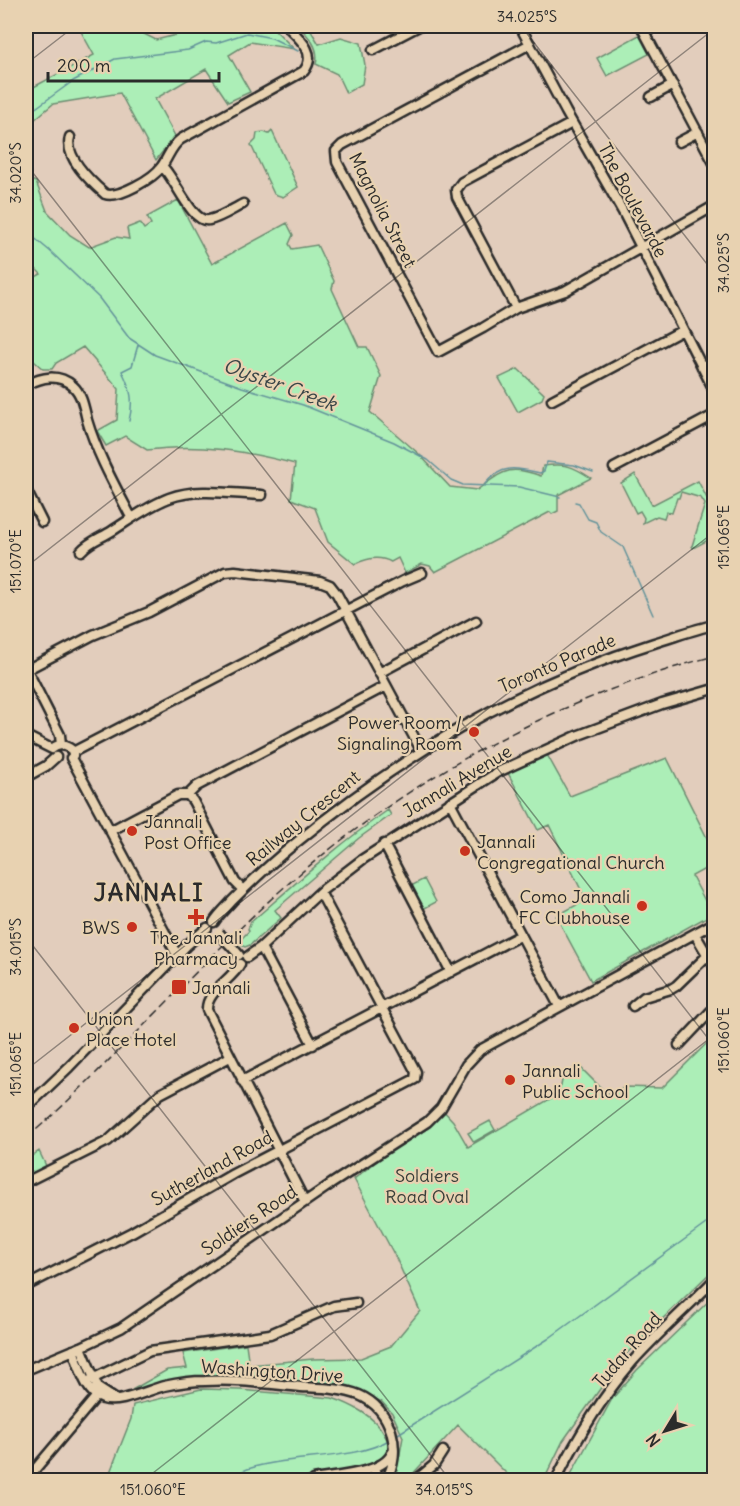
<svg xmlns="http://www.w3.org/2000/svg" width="740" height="1506" font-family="Delius,sans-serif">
  <rect width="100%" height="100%" fill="#e2cdbc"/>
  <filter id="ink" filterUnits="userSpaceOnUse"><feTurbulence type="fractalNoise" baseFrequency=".0167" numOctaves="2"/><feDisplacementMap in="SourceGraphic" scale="12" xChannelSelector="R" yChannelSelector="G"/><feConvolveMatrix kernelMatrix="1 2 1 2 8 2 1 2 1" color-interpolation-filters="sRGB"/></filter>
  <g filter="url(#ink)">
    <path fill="#aceeb7" stroke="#6c8c71" stroke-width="1.5" d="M78 26H128L156 40 184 33 271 26 294 49 250 42 229 55 250 92 228 102 206 69 155 99 175 136 156 160 120 93 53 104 27 126 31 180 36 182 47 211 70 235 89 247 116 237 129 239 127 228 140 223 144 229 151 224 147 217 178 200 212 264 287 223 293 235 289 244 292 249 317 245 334 281 332 289 359 347H367L381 376 370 412 418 453 450 487 477 490C504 471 508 464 541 476L543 466C565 463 573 466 591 478L558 495V511L552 514 550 512 435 572 430 566 422 564 405 573 398 558 391 562C379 555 367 558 355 564L328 542 315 508 291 499 295 464C246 451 198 443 147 450L125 436 106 446 97 431 117 420 119 389 83 347 56 363 52 369H43L26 354V282L41 274 26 259V91L94 55Z
      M298 26H308L319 44 341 37 361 43 365 65 362 84 346 93 337 74 316 64C320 48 309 36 298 26Z
      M639 35 649 54 607 76 597 58Z
      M272 131 298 187 283 197 274 194 251 145 256 140 257 133 264 132 269 134Z
      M518 369 544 394 542 399 518 412 499 378Z
      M635 474 652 505 698 481 714 512V537L693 548 692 546 705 504 701 498 681 492 679 498H677L672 513 666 512 664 518 657 516 643 523 644 518 640 511 636 513 621 483Z
      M545 751 570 796 667 758 714 852V864L692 876 712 914 591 981 556 916 586 900 549 825 538 830 506 769Z
      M388 810 391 815 359 838 275 910 281 918 250 945 245 947 237 943 249 931 248 929 251 922C296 883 339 844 388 810Z
      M424 879 436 902 423 909 411 886Z
      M714 1036V1269L622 1358 563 1441 544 1480H513L458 1425 407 1480H395L403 1437 392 1413 382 1402 359 1390 332 1383 195 1379 132 1390 167 1370 187 1368 183 1353 246 1344 249 1365 313 1359 361 1358 391 1346 420 1311 396 1258 354 1179 426 1123 441 1108 453 1121 468 1147 555 1096 561 1086 563 1075 579 1066 607 1094 625 1087 662 1088Z
      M490 1121 495 1130 474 1142 468 1133Z
      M39 1151 48 1170 26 1182V1160Z
      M714 1296V1480H568L612 1399 637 1370Z
      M201 1389 240 1390 332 1398C350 1404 375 1416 384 1434 388 1440 392 1450 388 1456 379 1468 312 1475 294 1480H107L131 1419 133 1405Z"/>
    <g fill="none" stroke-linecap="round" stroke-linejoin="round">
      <path stroke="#63939a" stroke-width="1.5" d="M26 115 73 81 115 59 188 50 206 42 216 43 247 33 272 38 298 51
        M26 231 51 252 99 298 129 338 155 355 242 387 303 405 394 442 428 460 451 480 463 485 519 487 560 497
        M129 421C134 401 131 389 122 371L132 366 138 345
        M485 484C502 463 518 468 540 473L544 471 547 462 574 465 593 472
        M575 502 579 503 588 519 596 522 601 532 623 547 653 615
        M398 1434 548 1339 714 1218
        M226 1480C234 1476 242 1470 251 1468 292 1455 353 1461 389 1440"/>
      <g stroke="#2b2b2b" stroke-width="13">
        <path id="minor" d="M520 26 566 112 623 212 714 390
          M641 26 714 163
          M530 44 342 145 336 151 337 162 438 352 483 328 516 308 565 291 714 206
          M373 50 419 26
          M651 97 673 85
          M70 137C64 157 90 181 105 194 118 199 154 178 162 166 169 156 171 146 181 139L304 71C318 53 299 38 287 26
          M679 142 698 132
          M162 166C175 178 192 224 209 220 220 218 233 209 243 204
          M516 308 457 197 456 190 462 182 572 123
          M702 367 714 360
          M26 385C42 377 58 373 73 386 82 394 84 408 87 420 97 454 115 486 131 517
          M552 400 683 330
          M614 468 714 415
          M26 490 42 522
          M81 551C90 541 101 538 112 531 131 519 148 506 169 498 198 487 232 494 262 495
          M26 668 60 735 61 745
          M26 670 93 635 149 612 225 572 235 571 320 581 330 585 337 594 421 750
          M379 673 476 621
          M26 736 52 749
          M52 749C58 743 66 745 72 750L73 755
          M73 752 403 581 422 573
          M71 758 177 955
          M26 777 46 766 56 757
          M188 795 193 801 235 882 243 890
          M450 802 559 1006
          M110 831 178 795H188L197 786 386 686
          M384 844 451 972
          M214 922C219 914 226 908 232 901 251 882 271 863 292 846 402 755 517 686 654 643 674 637 694 629 714 625
          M695 934 714 966
          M261 947 313 1045
          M233 948 239 955
          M247 957 261 947 320 892 363 859 498 772 579 735 662 704 714 689
          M240 964C232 980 206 991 207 1010L305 1202
          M633 1006 644 997 671 989 676 986 707 956
          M679 1045 714 1008
          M242 1081 521 935
          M26 1108 69 1067 187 945 207 928
          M26 1182 108 1141 160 1094 230 1057
          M26 1286 132 1232 233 1174 415 1079 416 1072 320 892
          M81 1347 98 1388 115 1399
          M73 1350C80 1367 85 1393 103 1399 118 1405 148 1390 164 1386 178 1383 192 1381 205 1381 237 1379 269 1384 301 1387 320 1388 342 1388 359 1395 392 1409 403 1451 386 1480
          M26 1370 81 1347 121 1328 331 1184 427 1122 441 1108 466 1065 480 1050 714 923
          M86 1382 150 1351 270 1334 334 1306 356 1303
          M375 1468 379 1480
          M26 1480 101 1391
          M314 1480C335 1476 383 1474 392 1453
          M416 1480 434 1465 443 1451
          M556 1480C577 1438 602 1397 633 1361 658 1333 688 1307 714 1280"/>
      </g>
      <use href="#minor" stroke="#e8d2b1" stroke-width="8"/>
      <path stroke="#2b2b2b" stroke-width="1.5" stroke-dasharray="9 4.5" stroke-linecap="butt" d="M26 1138C56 1114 84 1085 112 1057 160 1010 207 960 256 913 385 791 543 702 714 656"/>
      <g stroke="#2b2b2b" stroke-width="13" stroke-linecap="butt">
        <path id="minor-bridge" d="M219 933 233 948"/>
      </g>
      <use href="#minor-bridge" stroke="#e8d2b1" stroke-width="8"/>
    </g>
  </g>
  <path fill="none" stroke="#2b2b2b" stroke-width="1.5" stroke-opacity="0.45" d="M521 26 714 273M26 64 75 26M26 164 714 1046M26 567 714 29M26 937 450 1480M26 1070 714 532M144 1480 714 1035"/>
  <g fill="#c8321e" stroke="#e8d2b1" stroke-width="2">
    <circle cx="474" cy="732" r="6"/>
    <circle cx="132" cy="831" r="6"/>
    <circle cx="465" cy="851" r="6"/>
    <circle cx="642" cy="906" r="6"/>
    <path d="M193 908h6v6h6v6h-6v6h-6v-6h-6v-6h6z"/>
    <circle cx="132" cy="927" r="6"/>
    <rect x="171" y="979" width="16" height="16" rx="3"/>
    <circle cx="74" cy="1028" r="6"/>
    <circle cx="510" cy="1080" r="6"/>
  </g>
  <g text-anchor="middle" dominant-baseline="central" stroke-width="4.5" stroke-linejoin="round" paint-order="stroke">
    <g font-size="18" fill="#2b2b2b" stroke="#e8d2b1">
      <text transform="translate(633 200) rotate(62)">The Boulevarde</text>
      <text transform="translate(383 210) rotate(63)">Magnolia Street</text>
      <text transform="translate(557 663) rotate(-23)">Toronto Parade</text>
      <text transform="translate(457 781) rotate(-31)">Jannali Avenue</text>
      <text transform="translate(303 818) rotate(-39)">Railway Crescent</text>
      <text transform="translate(212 1168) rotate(-29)">Sutherland Road</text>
      <text transform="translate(249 1220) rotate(-34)">Soldiers Road</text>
      <text transform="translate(627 1350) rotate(-49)">Tudar Road</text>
      <text transform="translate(272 1371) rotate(4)">Washington Drive</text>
    </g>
    <g font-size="18" fill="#2b2b2b" stroke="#e8d2b1" text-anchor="start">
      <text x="462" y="722" text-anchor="end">Power Room /<tspan x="462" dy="21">Signaling Room</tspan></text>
      <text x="144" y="821">Jannali<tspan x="144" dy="21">Post Office</tspan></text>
      <text x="477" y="841">Jannali<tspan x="477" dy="21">Congregational Church</tspan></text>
      <text x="630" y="896" text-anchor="end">Como Jannali<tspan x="630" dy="21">FC Clubhouse</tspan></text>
      <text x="120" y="927" text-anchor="end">BWS</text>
      <text x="196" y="937" text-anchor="middle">The Jannali<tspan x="196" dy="21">Pharmacy</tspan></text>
      <text x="192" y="987">Jannali</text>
      <text x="86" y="1018">Union<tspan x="86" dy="21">Place Hotel</tspan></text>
      <text x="522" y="1070">Jannali<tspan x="522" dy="21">Public School</tspan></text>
    </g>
    <g font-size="18" fill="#383e39" stroke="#e8d2b1">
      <text x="427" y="1175">Soldiers<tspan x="427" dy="21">Road Oval</tspan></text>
    </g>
    <g font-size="20" font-style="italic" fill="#394547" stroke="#e8d2b1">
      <text transform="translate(280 384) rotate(20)">Oyster Creek</text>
    </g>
    <g font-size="24" font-weight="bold" letter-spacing="1.5" fill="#2b2b2b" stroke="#e8d2b1">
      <text x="149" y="892">JANNALI</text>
    </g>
  </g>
  <rect width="740" height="1506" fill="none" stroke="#e8d2b1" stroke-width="66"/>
  <g transform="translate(665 1431) rotate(232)" stroke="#e8d2b1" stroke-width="4.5" paint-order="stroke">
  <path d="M0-4.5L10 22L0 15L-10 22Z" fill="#2b2b2b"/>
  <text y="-9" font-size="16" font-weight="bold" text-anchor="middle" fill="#2b2b2b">N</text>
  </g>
  <path d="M48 72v9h171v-9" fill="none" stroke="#2b2b2b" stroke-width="3"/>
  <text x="57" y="72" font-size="18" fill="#2b2b2b" stroke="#e8d2b1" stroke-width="4.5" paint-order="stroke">200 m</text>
  <rect x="33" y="33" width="674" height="1440" fill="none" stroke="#2b2b2b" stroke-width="2"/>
  <g font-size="15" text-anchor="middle" fill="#2b2b2b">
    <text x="527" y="22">34.025°S</text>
    <text transform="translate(16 173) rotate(-90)" y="5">34.020°S</text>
    <text transform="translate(724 263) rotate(-90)" y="5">34.025°S</text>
    <text transform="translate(724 537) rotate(-90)" y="5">151.065°E</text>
    <text transform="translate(16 561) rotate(-90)" y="5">151.070°E</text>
    <text transform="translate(16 947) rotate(-90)" y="5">34.015°S</text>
    <text transform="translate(724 1040) rotate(-90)" y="5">151.060°E</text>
    <text transform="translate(16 1064) rotate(-90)" y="5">151.065°E</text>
    <text x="153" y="1495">151.060°E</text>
    <text x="444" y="1495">34.015°S</text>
  </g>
</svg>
